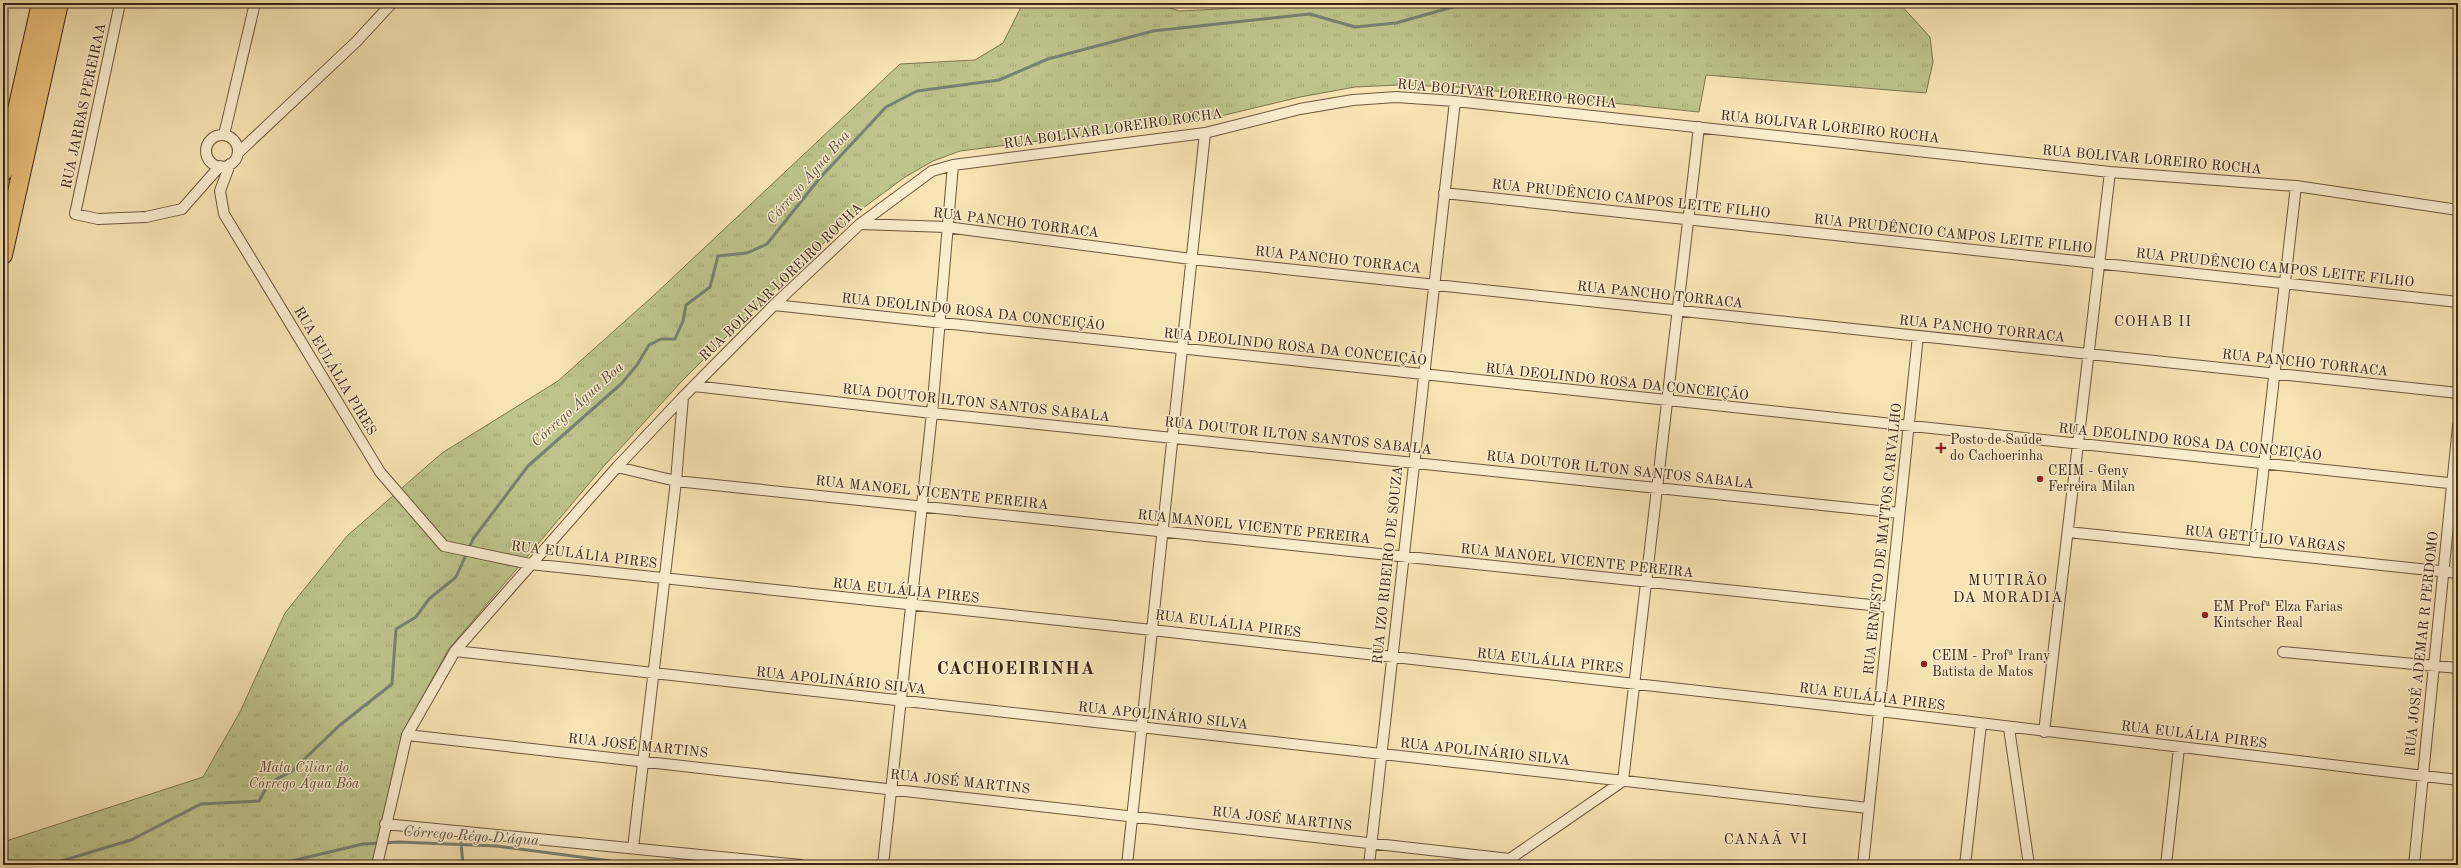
<svg xmlns="http://www.w3.org/2000/svg" width="2461" height="868" font-family="'Old Standard TT',serif">
  <defs>
    <pattern id="park-tufts" width="24" height="20" patternUnits="userSpaceOnUse"><rect width="24" height="20" fill="#bec48c"/><path d="M3 7l-1-3M5 7V3M7 7l1-3M15 17l-1-3M17 17v-4M19 17l1-3" fill="none" stroke="#a4a878"/></pattern>
  </defs>
  <rect width="100%" height="100%" fill="#f7e4b4"/>
  <filter id="stains"><feTurbulence type="fractalNoise" baseFrequency=".005" numOctaves="4"/><feColorMatrix values="0 0 0 0 .2 0 0 0 0 .09 0 0 0 0 .02 0 0 0 .5 -.17"/></filter>
  <radialGradient id="worn" r=".72"><stop offset=".6" stop-color="#630" stop-opacity="0"/><stop offset="1" stop-color="#630" stop-opacity=".3"/></radialGradient>
  <path fill="url(#park-tufts)" stroke="#7d7450" d="M1023 3H1157L1179 11 1262 7 1264 3H1899L1930 37 1933 62 1926 93 1706 75 1699 112 1457 87 1398 85 1355 87 1300 97 1204 120 960 151 933 161 905 177 855 214 769 294 682 381 604 466 448 650 402 735 374 865H3V842L203 777 240 712 285 613 347 536 442 453 558 381 652 297 900 64 975 60 1003 43Z"/>
  <g fill="none" stroke-linecap="round" stroke-linejoin="round">
    <path stroke="#778174" stroke-width="3" d="M461 843 463 865
      M48 865 131 840 201 804 259 801 269 783 292 771 340 725 392 684 396 629 416 617 429 599 456 577 473 539 528 466 621 384 637 365 649 345 661 339H675L683 321 686 305 710 287 718 256 747 253 767 244 819 179 886 107 917 91 999 80 1048 59 1153 31 1310 14 1355 27 1396 23 1467 3
      M275 865 363 844 399 842 496 846 611 861 667 865"/>
    <g stroke="#6b553d" stroke-width="12">
      <path id="street" d="M120 3 75 214 98 219 146 217 182 209 220 166
        M224 135 255 3
        M206 151a16 16 0 1 1 32 0a16 16 0 1 1-32 0Z
        M238 153 356 42 392 3
        M230 164 220 191 224 214 380 472 444 546 530 564 1152 630 1879 711 2458 780
        M1444 193 2458 302
        M860 224 946 227 1191 259 2458 393
        M774 305 2458 484
        M694 386 932 413 1899 513
        M617 467 676 481 1890 607
        M2068 532 2458 573
        M2254 552 2296 186
        M455 651 1868 808
        M2283 652 2458 668
        M2009 728 2029 865
        M2044 732 2110 172
        M407 735 1510 859
        M385 824 801 865
        M633 848 676 481 683 397
        M377 865 407 735 455 651 617 467 683 397 774 305 860 224 932 171 953 165 1205 133 1300 109 1353 100 1396 97 1455 101 2110 172 2296 186 2458 210
        M883 865 932 413 953 165
        M1127 865 1205 133
        M1369 865 1455 101
        M1501 865 1623 781 1699 127
        M1863 865 1918 336
        M1965 865 1981 724
        M2166 865 2179 748
        M2414 865 2458 426"/>
    </g>
    <g stroke="#3c2515" stroke-width="20">
      <path id="highway" d="M3 172 41 3
        M3 255 59 3"/>
    </g>
    <use href="#street" stroke="#faedce" stroke-width="10"/>
    <use href="#highway" stroke="#ecc27a" stroke-width="18"/>
  </g>
  <g fill="#8f2418" stroke="#faedce" stroke-width="1.5">
    <path d="M1939 442h4v4h4v4h-4v4h-4v-4h-4v-4h4z"/>
    <circle cx="2040" cy="479" r="4"/>
    <circle cx="2205" cy="615" r="4"/>
    <circle cx="1924" cy="664" r="4"/>
  </g>
  <g text-anchor="middle" dominant-baseline="central" stroke-width="3" stroke-linejoin="round" paint-order="stroke">
    <g font-size="14" fill="#3c2515" stroke="#faedce">
      <text transform="translate(1507 94) rotate(5)">RUA BOLIVAR LOREIRO ROCHA</text>
      <text transform="translate(84 106) rotate(-78)">RUA JARBAS PEREIRAA</text>
      <text transform="translate(1830 127) rotate(6)">RUA BOLIVAR LOREIRO ROCHA</text>
      <text transform="translate(1113 129) rotate(-8)">RUA BOLIVAR LOREIRO ROCHA</text>
      <text transform="translate(2152 160) rotate(5)">RUA BOLIVAR LOREIRO ROCHA</text>
      <text transform="translate(1631 199) rotate(6)">RUA PRUDÊNCIO CAMPOS LEITE FILHO</text>
      <text transform="translate(1016 223) rotate(7)">RUA PANCHO TORRACA</text>
      <text transform="translate(1953 234) rotate(6)">RUA PRUDÊNCIO CAMPOS LEITE FILHO</text>
      <text transform="translate(1338 260) rotate(6)">RUA PANCHO TORRACA</text>
      <text transform="translate(2275 268) rotate(6)">RUA PRUDÊNCIO CAMPOS LEITE FILHO</text>
      <text transform="translate(781 282) rotate(-44)">RUA BOLIVAR LOREIRO ROCHA</text>
      <text transform="translate(1660 295) rotate(6)">RUA PANCHO TORRACA</text>
      <text transform="translate(973 312) rotate(6)">RUA DEOLINDO ROSA DA CONCEIÇÃO</text>
      <text transform="translate(1982 329) rotate(6)">RUA PANCHO TORRACA</text>
      <text transform="translate(1295 347) rotate(6)">RUA DEOLINDO ROSA DA CONCEIÇÃO</text>
      <text transform="translate(2305 363) rotate(6)">RUA PANCHO TORRACA</text>
      <text transform="translate(335 371) rotate(59)">RUA EULÁLIA PIRES</text>
      <text transform="translate(1617 382) rotate(6)">RUA DEOLINDO ROSA DA CONCEIÇÃO</text>
      <text transform="translate(976 403) rotate(6)">RUA DOUTOR ILTON SANTOS SABALA</text>
      <text transform="translate(1298 436) rotate(6)">RUA DOUTOR ILTON SANTOS SABALA</text>
      <text transform="translate(2190 442) rotate(6)">RUA DEOLINDO ROSA DA CONCEIÇÃO</text>
      <text transform="translate(1620 470) rotate(6)">RUA DOUTOR ILTON SANTOS SABALA</text>
      <text transform="translate(932 493) rotate(6)">RUA MANOEL VICENTE PEREIRA</text>
      <text transform="translate(1254 527) rotate(6)">RUA MANOEL VICENTE PEREIRA</text>
      <text transform="translate(1883 539) rotate(-84)">RUA ERNESTO DE MATTOS CARVALHO</text>
      <text transform="translate(2265 539) rotate(6)">RUA GETÚLIO VARGAS</text>
      <text transform="translate(584 555) rotate(7)">RUA EULÁLIA PIRES</text>
      <text transform="translate(1577 561) rotate(6)">RUA MANOEL VICENTE PEREIRA</text>
      <text transform="translate(1388 565) rotate(-84)">RUA IZO RIBEIRO DE SOUZA</text>
      <text transform="translate(906 591) rotate(6)">RUA EULÁLIA PIRES</text>
      <text transform="translate(1228 624) rotate(7)">RUA EULÁLIA PIRES</text>
      <text transform="translate(2422 644) rotate(-84)">RUA JOSÉ ADEMAR R PERDOMO</text>
      <text transform="translate(1550 661) rotate(6)">RUA EULÁLIA PIRES</text>
      <text transform="translate(841 681) rotate(6)">RUA APOLINÁRIO SILVA</text>
      <text transform="translate(1872 697) rotate(7)">RUA EULÁLIA PIRES</text>
      <text transform="translate(1163 716) rotate(6)">RUA APOLINÁRIO SILVA</text>
      <text transform="translate(2194 735) rotate(7)">RUA EULÁLIA PIRES</text>
      <text transform="translate(638 746) rotate(6)">RUA JOSÉ MARTINS</text>
      <text transform="translate(1485 752) rotate(6)">RUA APOLINÁRIO SILVA</text>
      <text transform="translate(960 782) rotate(6)">RUA JOSÉ MARTINS</text>
      <text transform="translate(1282 819) rotate(6)">RUA JOSÉ MARTINS</text>
    </g>
    <g font-size="14" fill="#3c2515" stroke="#faedce" text-anchor="start">
      <text x="1950" y="440">Posto de Saúde<tspan x="1950" dy="16">do Cachoerinha</tspan></text>
      <text x="2048" y="471">CEIM - Geny<tspan x="2048" dy="16">Ferreira Milan</tspan></text>
      <text x="2213" y="607">EM Profª Elza Farias<tspan x="2213" dy="16">Kintscher Real</tspan></text>
      <text x="1932" y="656">CEIM - Profª Irany<tspan x="1932" dy="16">Batista de Matos</tspan></text>
    </g>
    <g font-size="14" font-style="italic" fill="#5c4d33" stroke="#faedce">
      <text x="304" y="768">Mata Ciliar do<tspan x="304" dy="16">Córrego Água Bôa</tspan></text>
    </g>
    <g font-size="15" font-style="italic" fill="#595344" stroke="#faedce">
      <text transform="translate(809 178) rotate(-49)">Córrego Água Boa</text>
      <text transform="translate(578 405) rotate(-42)">Córrego Água Boa</text>
      <text transform="translate(471 837) rotate(4)">Córrego Rêgo D'água</text>
    </g>
    <g font-size="15" letter-spacing="1" fill="#3c2515" stroke="#faedce">
      <text x="2153" y="322">COHAB II</text>
      <text x="2008" y="581">MUTIRÃO<tspan x="2008" dy="17">DA MORADIA</tspan></text>
      <text x="1766" y="840">CANAÃ VI</text>
    </g>
    <g font-size="18" font-weight="bold" letter-spacing="1" fill="#3c2515" stroke="#faedce">
      <text x="1016" y="669">CACHOEIRINHA</text>
    </g>
  </g>
  <rect width="2461" height="868" fill="none" stroke="#f7e4b4" stroke-width="16"/>
  <rect x="4" y="4" width="2453" height="860" fill="none" stroke="#3c2515" stroke-width="2"/>
  <rect x="8" y="8" width="2445" height="852" fill="none" stroke="#3c2515"/>
  <rect width="100%" height="100%" filter="url(#stains)"/>
  <rect width="100%" height="100%" fill="url(#worn)"/>
</svg>
